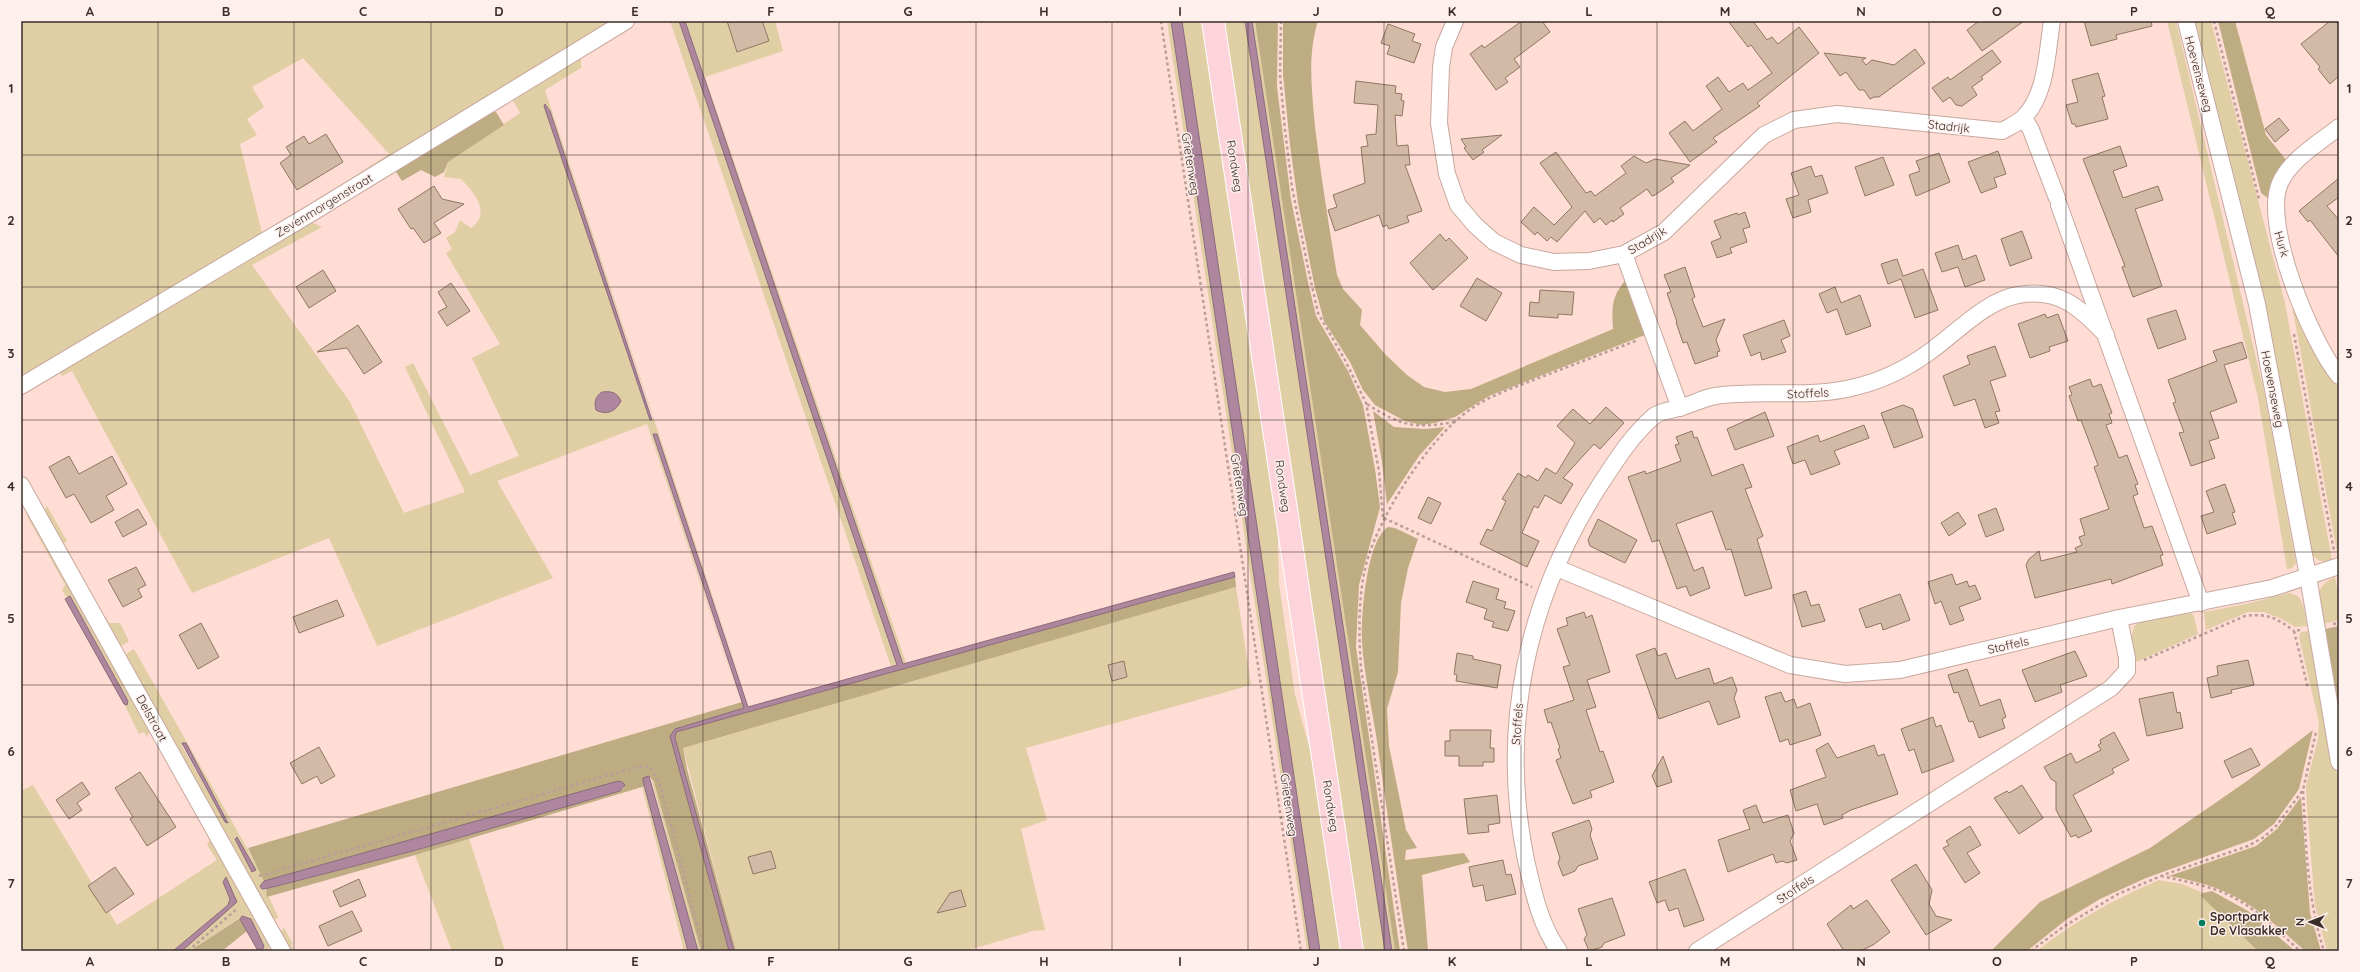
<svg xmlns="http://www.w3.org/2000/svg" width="2360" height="972" font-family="Quicksand,sans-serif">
  <rect width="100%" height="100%" fill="#ffdcd4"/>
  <path fill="#e0cea5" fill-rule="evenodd" d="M21 21H619L302 210 389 154 303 58 252 87 264 107 247 119 257 135 240 144 262 233 294 215 21 381Z
    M670 21H679L897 664 891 666Z
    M685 21H727L738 52 769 41 762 21H775L783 51 705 77 906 663 903 664Z
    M1167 21H1171L1310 951H1307Z
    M1182 21H1203L1277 510 1279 584 1295 695 1316 772 1343 951H1320Z
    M1222 21H1245L1385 951H1362Z
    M1252 21H1255L1395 951H1392Z
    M2167 21H2176L2266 400 2296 563 2292 568 2287 569 2258 398Z
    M2194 21H2211L2285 303 2332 560C2323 563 2317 561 2311 553L2266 313 2248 232Z
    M581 54V68L545 90 747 700 657 434 654 433 653 435 740 702 647 424 497 481 553 578 377 646 329 538 192 593 72 371 62 376 58 369 308 221 322 227 252 265 350 402 404 513 465 492 405 367 413 363 470 475 519 456 472 358 500 344 446 253 452 249 446 238 455 232 460 220 471 228C492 213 474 192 461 179L444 177 448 162 520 113 511 97ZM545 104 550 111 653 418 651 420Z
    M2292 305 2316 355 2339 388 2338 558Z
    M47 506 67 541 64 543 97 603 94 604 43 513Z
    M26 514 33 516 151 728 147 737 144 732 139 734 124 704 127 705 128 701 70 596 67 598 62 590 65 585Z
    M2335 577 2339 598V620L2323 624C2319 602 2311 588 2335 577Z
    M1236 587 1251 685 1026 748 1047 820 1021 829 1045 930 1033 931 965 951H736L683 748Z
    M2288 593C2305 594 2304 611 2307 626L2295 627 2282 619 2264 612H2248L2206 630 2204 612 2246 604Z
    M2191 613 2194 616 2198 634 2136 662 2131 640 2134 626 2142 621Z
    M105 616 109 623H120L129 641 123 645H116L102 618Z
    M2308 631 2339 783V951H2327L2315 906 2307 807 2306 786 2318 739 2319 722 2299 637 2301 632Z
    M134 649 264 878V881L262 882 278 917 277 919H270L125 659 127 653ZM185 743 228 821V823L225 822 182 746Z
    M652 782H654L701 951H698Z
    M33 785 117 925 217 860 207 845 209 841 216 844 272 942 268 951H262L264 948 242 916 190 951H182L237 902 226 877 223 882 231 899 228 905 173 951H21V791Z
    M645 787 688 951H684L642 787Z
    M469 838 505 951H452L415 855Z
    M2159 880 2182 884 2203 893 2202 896 2258 951H2037C2076 920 2113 900 2159 880Z
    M284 928 293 944 291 945 295 951H288L278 934Z"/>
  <path fill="#beac82" d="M1255 21H1278L1277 87 1291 200 1308 282 1316 316 1348 371 1363 405 1375 469 1380 507 1359 585 1356 647 1400 951H1395Z
    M1283 21H1318C1307 56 1312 91 1315 127 1321 177 1329 226 1337 275L1343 289 1362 310 1360 325 1385 354 1407 375 1424 387 1445 392 1471 389 1613 329C1612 306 1611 297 1627 278L1645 335 1489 396 1455 417 1434 423 1422 425 1405 421 1375 405 1363 390 1350 362 1324 321 1315 288 1298 203 1290 145 1283 75Z
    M2218 21H2235L2266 135 2287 161 2269 199 2261 193Z
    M486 111 496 112 504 125 448 162 444 172 435 177 421 170 402 181 394 169Z
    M1373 411 1394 427 1426 429 1445 427 1419 456 1387 504 1382 462Z
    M1388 527 1395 528 1418 539 1408 568 1401 603 1398 672 1387 709 1389 746 1406 830 1417 848 1406 850 1405 860 1464 853 1470 862 1422 875 1428 951H1408C1397 881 1387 811 1377 741 1372 708 1364 675 1362 642 1361 617 1366 541 1388 527Z
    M1235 577 1236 587 683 748 687 769 736 951H734L675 738 676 732Z
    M2339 626V710L2325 629Z
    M742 702 744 709 684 726C674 729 672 731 672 742L729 951H701L654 782 649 776 643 781 645 786 642 787 415 855 267 897 266 889 414 851 620 791 624 788 622 782 264 881 248 848Z
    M2313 730 2299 789 2274 824 2254 839 2146 878 2100 899 2067 919 2027 951H1991L2040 902 2150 848 2247 781Z
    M2301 797 2310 913 2321 951H2305C2256 907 2236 888 2169 876L2256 846 2277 829Z
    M2212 891 2248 911 2295 951H2258L2201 896 2203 893Z
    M240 918 247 931 222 951H190Z"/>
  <path fill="#ae869e" stroke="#8b6b7b" d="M679 21H685L903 664 1234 572 1235 577 676 732 675 738 734 951H729L670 736 675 729 744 708 653 434H657L748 707 897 665Z
    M1171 21H1182L1320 951H1310Z
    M1245 21H1252L1392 951H1385Z
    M545 104 550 111 652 420H650L544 106Z
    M602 392C611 391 617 392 621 401 616 411 607 416 596 410 594 402 595 397 602 392Z
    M70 596 128 701 127 705 124 704 65 599Z
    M182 743H186L228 823 225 822Z
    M649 776 698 951H688L643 781V778Z
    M618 781 622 782 625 785 620 791 413 851 269 888 262 889 260 886 264 881Z
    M237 837 256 870 252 872 235 839Z
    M226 877 237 902 182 951H173L228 905 230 899 223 882Z
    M242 916 251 919 264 946 262 951H258L240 919Z"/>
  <path fill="#d3baa6" stroke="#8e7764" d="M727 21H762L769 41 737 52Z
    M1522 21H1542L1550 32 1514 59 1520 67 1505 78 1508 82 1496 90 1470 54 1482 45 1484 48Z
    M1728 21H1753L1767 40 1772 37 1778 44 1799 27 1819 53 1757 103 1760 106 1713 138 1717 142 1690 162 1669 133 1685 121 1693 131 1722 109 1706 86 1718 77 1729 92 1743 83 1748 90 1772 73 1751 45 1748 47Z
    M1979 21H2024L1982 51 1967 30Z
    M2084 21H2151L2152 26 2116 35 2117 39 2091 46Z
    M2330 21H2335L2339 25V76L2330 84 2318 69 2320 67 2301 44Z
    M1388 24 1415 34 1412 41 1421 44 1414 63 1387 54 1390 46 1381 43Z
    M1915 49 1925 63 1879 97H1874L1870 99 1864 90H1859L1846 72 1840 76 1824 53 1866 58 1862 60 1866 65 1872 60 1894 65Z
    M1992 50 2001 62 1981 77 1983 79 1972 87 1977 95 1962 106 1956 105 1950 97 1943 102 1932 88 1948 77 1950 80Z
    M2098 73 2105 96 2102 97 2108 119 2076 127 2075 124H2072L2066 105 2078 102 2072 80Z
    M1356 81 1396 86 1395 93 1402 94 1401 100 1404 101 1402 116 1395 115 1397 146 1408 145 1410 165H1405L1422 211 1407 216 1409 222 1389 229 1387 225 1383 227 1379 215 1335 231 1328 210 1337 207 1333 195 1365 183 1361 147 1368 146 1366 135 1376 134 1378 105 1354 103Z
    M2279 118 2289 130 2275 142 2265 129Z
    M326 134 343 162 297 190 280 163 291 155 286 147 304 136 309 144Z
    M1502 135 1482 150 1484 152 1473 160 1464 148 1466 147 1461 139Z
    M2120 146 2127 166 2113 171 2123 198 2158 186 2163 200 2135 209 2162 286 2133 297 2122 267 2125 266 2083 159Z
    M1998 151 2006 174 1994 178 1997 187 1981 193 1968 162Z
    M1556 152 1586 193 1591 191 1595 196 1626 173 1621 166 1634 156 1646 163 1655 159 1690 165 1671 178 1674 182 1655 195 1652 196 1647 189 1620 208 1624 214 1613 222 1612 220 1606 225 1600 218 1594 223 1585 211 1557 242 1551 237 1547 241 1537 232 1535 235 1521 222 1534 207 1554 225 1572 207 1540 163Z
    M1939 153 1950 182 1916 196 1909 175 1920 171 1916 161Z
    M1883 157 1894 185 1865 196 1855 167Z
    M1811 166 1815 177 1822 175 1828 193 1808 200 1811 212 1793 218 1786 199 1799 195 1791 173Z
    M2339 178V197L2327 206 2339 220V257L2310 220 2308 222 2299 211Z
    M434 186 442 199 464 204 434 223 441 233 424 243 413 228 411 229 398 209Z
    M1745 212 1750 227 1743 229 1747 242 1730 248 1732 253 1717 258 1711 242 1721 238 1714 221 1737 213 1738 215Z
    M2022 231 2032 258 2010 266 2001 239Z
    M1440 234 1446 241 1449 238 1468 258 1433 290 1410 263Z
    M1958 245 1963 260 1976 255 1985 280 1965 287 1958 267 1942 272 1935 253Z
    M1897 259 1903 276 1923 269 1938 310 1915 318 1901 279 1888 284 1881 264Z
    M1685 267 1695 297 1692 299 1703 327 1725 319 1716 340 1720 351 1717 352 1718 356 1695 364 1687 342 1683 343 1676 322H1677L1667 293 1671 292 1664 275Z
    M323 270 336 291 309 308 296 287Z
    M1477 278 1502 293 1486 321 1460 306Z
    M451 283 470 311 447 326 438 312 447 307 438 292Z
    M1835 287 1841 303 1860 295 1871 326 1846 335 1837 309 1827 313 1819 294Z
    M1540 290 1574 292 1572 315 1558 314V318L1529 316 1530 302 1539 303Z
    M2176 310 2186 339 2158 349 2147 319Z
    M2045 314 2047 318 2058 314 2068 341 2049 347 2050 351 2030 358 2018 324Z
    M1784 320 1790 336 1781 340 1786 352 1762 360 1760 352 1751 356 1743 335Z
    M358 325 382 362 364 374 347 348 317 352Z
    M2242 342 2247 358 2224 365 2237 402 2210 412 2219 438 2209 441 2215 458 2191 466 2179 433 2184 432 2173 403 2176 402 2168 380 2217 361 2213 351Z
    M1995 346 2006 376 1990 381 2000 411 1995 412 1999 423 1985 428 1975 399 1954 406 1943 376 1970 364 1967 356Z
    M2090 379 2093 387 2101 384 2112 413 2109 414 2112 423 2106 425 2119 458 2127 455 2138 484 2135 485 2138 494 2133 496 2144 528 2152 526 2163 555 2160 556 2163 565 2112 584 2111 579 2035 598 2026 565 2029 559 2039 551 2041 561 2077 552 2075 548 2082 545 2079 537 2085 535 2080 519 2109 509 2094 467 2098 465 2081 420 2078 421 2069 396 2072 395 2069 387Z
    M1903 405 1913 409 1923 437 1894 448 1881 413Z
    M1606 407 1624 423 1600 449 1594 444 1563 478 1573 484 1561 504 1545 495 1538 508 1534 506 1522 533 1539 541 1527 567 1480 544 1487 529 1492 531 1506 501 1502 499 1518 473 1526 478 1528 475 1538 481 1546 468 1556 474 1575 443 1557 426 1573 409 1590 424Z
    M1765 412 1774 436 1735 450 1727 429Z
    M1864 425 1869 438 1834 451 1840 464 1811 475 1805 460 1793 464 1787 447 1818 435 1820 442Z
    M1692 431 1694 438 1697 437 1712 476 1743 464 1752 487 1745 489 1763 536 1757 539 1772 588 1745 596 1731 549 1726 550 1712 511 1676 524 1694 571 1703 567 1710 588 1690 596 1686 586 1677 589 1659 540 1652 542 1628 477 1645 471 1646 474 1681 461 1675 445 1679 444 1676 437Z
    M69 456 79 474 112 456 127 484 106 496 114 510 91 523 74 494 66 498 49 467Z
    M2225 484 2235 512 2232 513 2236 524 2207 534 2201 516 2214 512 2206 491Z
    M1428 497 1441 503 1431 524 1418 518Z
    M1996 508 2004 530 1986 537 1978 515Z
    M138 509 147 524 123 537 115 522Z
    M1958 512 1966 524 1949 536 1941 523Z
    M1598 519 1637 540 1625 563 1590 546 1588 540Z
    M136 567 146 585 138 589 142 597 123 607 108 580Z
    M1952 574 1956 585 1967 581 1969 587 1975 585 1981 599 1959 607 1964 620 1950 625 1941 601 1935 604 1928 582Z
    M1473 581 1499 589 1496 599 1506 602 1504 608 1515 611 1508 631 1492 627 1494 622 1484 619 1487 609 1466 602Z
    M1806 591 1811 606 1819 604 1825 621 1802 627 1793 595Z
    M1900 594 1910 620 1883 630 1881 623 1866 628 1859 609Z
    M337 600 344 616 299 633 293 617Z
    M1584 612 1586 618 1592 615 1610 672 1587 680 1596 707 1586 710 1600 752 1603 751 1614 782 1590 791 1592 797 1573 804 1556 760 1561 758 1558 749 1560 748 1551 722 1548 723 1544 710 1574 700 1563 667 1570 665 1557 629 1568 625 1566 618Z
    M201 623 219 657 198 669 179 635Z
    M1655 648 1658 656 1666 653 1676 679 1709 668 1714 684 1732 677 1737 690 1734 698 1740 717 1718 725 1709 701 1659 719 1636 655Z
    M2075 651 2087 676 2060 685 2062 692 2035 702 2022 670Z
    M1457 653 1473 656V659L1501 665 1497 688 1456 681 1457 675 1454 674Z
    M2248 660 2254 685 2231 690 2232 693 2211 698 2207 678 2218 675 2217 666Z
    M1124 661 1127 677 1112 681 1108 665Z
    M1967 669 1980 706 2000 699 2006 717 2002 719 2005 728 1979 738 1973 721 1969 722 1958 692 1954 693 1948 675Z
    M1781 692 1785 702 1794 699 1797 708 1810 703 1821 735 1790 745 1788 739 1780 742 1765 697Z
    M2173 692 2177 713 2180 712 2183 728 2147 736 2139 699Z
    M1933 717 1936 727 1941 725 1954 761 1922 773 1914 749 1909 751 1901 729Z
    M1450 730H1491L1490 748H1494V762H1483V766H1459V756H1445V741H1450Z
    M2114 732 2129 760 2112 769 2114 773 2073 795 2092 831 2078 838 2076 835 2071 837 2056 810V782L2051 779 2044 767 2071 753 2076 763 2101 750 2098 745 2101 743 2100 740Z
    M1828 743 1837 758 1874 745 1878 756 1884 754 1898 794 1851 810 1842 815 1843 818 1824 825 1817 804 1796 811 1790 790 1826 777 1816 750Z
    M319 747 335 776 321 784 317 776 302 784 290 763Z
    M2251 748 2260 765 2232 778 2224 761Z
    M1663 756 1672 782 1657 787 1652 776Z
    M140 772 176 827 147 846 130 819 133 817 115 788Z
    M82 782 90 794 77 803 82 810 69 819 56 800Z
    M2022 785 2043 818 2019 834 1994 798 2007 791 2009 793Z
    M1497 795 1500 823 1488 825 1489 832 1468 834 1464 799Z
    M1756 805 1763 823 1788 815 1794 833 1790 841 1797 860 1787 863 1782 861 1776 863 1773 854 1728 872 1718 840 1750 829 1743 810Z
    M1589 820 1592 829 1590 835 1598 859 1578 866 1575 871 1563 876 1558 863 1560 858 1552 833Z
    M1970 826 1981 845 1967 853 1980 873 1965 883 1943 848 1949 845 1946 841Z
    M771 851 776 868 753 874 748 857Z
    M1503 860 1506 875 1511 874 1516 894 1486 901 1483 885 1473 887 1469 867Z
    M1916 864 1932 890 1929 904 1936 916 1952 920 1926 935 1891 880Z
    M115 867 134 894 106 913 88 886Z
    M1685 869 1704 920 1684 927 1678 908 1669 911 1665 900 1657 903 1649 882Z
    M359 879 366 896 340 907 333 891Z
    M961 890 966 906 937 913 950 893Z
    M1612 898 1625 935 1604 943 1602 947 1589 951 1584 939 1587 935 1578 909Z
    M1867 900 1890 932 1873 945 1860 951H1844L1827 924 1851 905 1853 909Z
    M352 911 362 931 328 946 319 926Z"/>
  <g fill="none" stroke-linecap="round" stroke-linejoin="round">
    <g stroke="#c8a89f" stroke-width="18">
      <path id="street" d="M1455 21 1444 47 1441 67 1439 123 1447 174 1458 205 1475 225 1494 242 1521 255 1554 262 1589 261 1624 254 1664 232 1764 135 1794 120 1837 114 2002 131C2009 127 2018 123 2023 118 2047 95 2047 51 2052 21
        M2186 21 2257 304 2308 576 2339 762
        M2024 118 2031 130 2057 198
        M2339 127C2319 143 2291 159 2280 183 2262 224 2311 342 2339 376
        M2059 205 2201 603
        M1624 254 1680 408
        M21 386 310 214 626 21
        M21 485 282 951
        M1557 568 1790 665 1845 674 1900 670 2119 618 2272 588 2339 566
        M1559 951C1540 925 1533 891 1526 860 1499 729 1526 601 1598 488 1615 462 1630 437 1654 416 1661 411 1671 410 1679 408 1691 405 1703 398 1715 396 1762 389 1809 399 1855 387 1881 381 1907 368 1928 353 1954 335 1986 300 2018 295 2058 288 2080 307 2106 335
        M1697 951 2111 688 2127 671V658L2119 618"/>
    </g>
    <g stroke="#fff" stroke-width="24">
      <path id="primary" d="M1213 21 1352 951"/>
    </g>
    <path stroke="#ba9e98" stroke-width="2.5" stroke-dasharray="3 3" stroke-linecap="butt" d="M1161 21 1301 951
      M1281 21 1280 75 1285 130 1292 187 1308 268 1318 313 1345 360 1366 403 1379 471 1383 518
      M2214 21 2259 199
      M2294 334 2334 551
      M1367 404C1401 426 1415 429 1454 422
      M1384 518 1532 587
      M2333 624 2339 623
      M2300 630 2294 631 2308 688
      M2144 660 2245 616C2267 613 2277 618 2294 631
      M2303 791C2306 845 2307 899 2324 951
      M259 876 633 768 649 766 659 781 704 951
      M2161 876C2183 881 2206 885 2227 894 2255 907 2277 930 2300 951
      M188 951 238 908
      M1404 951 1361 668C1359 637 1358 605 1364 574 1372 526 1427 440 1468 411 1488 396 1513 388 1536 379 1570 366 1604 353 1638 340
      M2031 951 2063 927 2118 894 2166 874 2248 846 2264 837 2277 825 2303 790 2316 732"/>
    <use href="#street" stroke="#fff" stroke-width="16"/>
    <use href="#primary" stroke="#fdd4db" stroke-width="22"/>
  </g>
  <path fill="none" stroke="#3a2d2a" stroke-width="1" stroke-opacity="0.55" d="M158 21V951M294 21V951M431 21V951M567 21V951M703 21V951M839 21V951M976 21V951M1112 21V951M1248 21V951M1384 21V951M1521 21V951M1657 21V951M1793 21V951M1929 21V951M2066 21V951M2202 21V951M21 155H2339M21 287H2339M21 420H2339M21 552H2339M21 685H2339M21 817H2339"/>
  <circle fill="#007d5c" stroke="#fdefeb" stroke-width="1.5" cx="2202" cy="923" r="4"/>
  <g text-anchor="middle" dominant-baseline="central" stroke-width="3" stroke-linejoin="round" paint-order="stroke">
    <g font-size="12" fill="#3a2d2a" stroke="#fdefeb">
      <text transform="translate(2199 74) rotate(75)">Hoevenseweg</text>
      <text transform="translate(1949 126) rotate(6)">Stadrijk</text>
      <text transform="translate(1191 164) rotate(81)">Grietenweg</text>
      <text transform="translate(1235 166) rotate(81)">Rondweg</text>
      <text transform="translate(324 205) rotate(-31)">Zevenmorgenstraat</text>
      <text transform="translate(1647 240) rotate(-31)">Stadrijk</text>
      <text transform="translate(2282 244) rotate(74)">Hurk</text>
      <text transform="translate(2273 389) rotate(79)">Hoevenseweg</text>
      <text transform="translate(1808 393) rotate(-3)">Stoffels</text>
      <text transform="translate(1240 485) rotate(81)">Grietenweg</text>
      <text transform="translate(1283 486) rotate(82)">Rondweg</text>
      <text transform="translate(2008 645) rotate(-13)">Stoffels</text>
      <text transform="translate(152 718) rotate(61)">Delstraat</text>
      <text transform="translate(1517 724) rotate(-86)">Stoffels</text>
      <text transform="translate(1289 805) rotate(82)">Grietenweg</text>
      <text transform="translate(1331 806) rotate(81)">Rondweg</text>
      <text transform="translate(1795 889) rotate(-33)">Stoffels</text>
    </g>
    <g font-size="12" font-weight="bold" fill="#3a2d2a" stroke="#fdefeb" text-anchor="start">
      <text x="2210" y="916">Sportpark<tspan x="2210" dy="14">De Vlasakker</tspan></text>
    </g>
  </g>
  <rect width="2360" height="972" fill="none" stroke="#fdefeb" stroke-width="44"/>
  <g transform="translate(2310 922) rotate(270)" stroke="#fdefeb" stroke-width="3" paint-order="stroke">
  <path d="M0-3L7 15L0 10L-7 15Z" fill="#3a2d2a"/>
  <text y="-6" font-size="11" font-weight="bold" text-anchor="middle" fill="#3a2d2a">N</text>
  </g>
  <rect x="22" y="22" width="2316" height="928" fill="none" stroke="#3a2d2a" stroke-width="1.5"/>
  <g font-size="13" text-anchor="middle" font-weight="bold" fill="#3a2d2a">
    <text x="90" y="16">A</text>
    <text x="226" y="16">B</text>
    <text x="363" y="16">C</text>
    <text x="499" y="16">D</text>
    <text x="635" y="16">E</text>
    <text x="771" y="16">F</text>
    <text x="908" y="16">G</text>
    <text x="1044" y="16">H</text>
    <text x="1180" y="16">I</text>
    <text x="1316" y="16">J</text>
    <text x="1452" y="16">K</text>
    <text x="1589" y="16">L</text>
    <text x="1725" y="16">M</text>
    <text x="1861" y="16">N</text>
    <text x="1997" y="16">O</text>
    <text x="2134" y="16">P</text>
    <text x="2270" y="16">Q</text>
    <text x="11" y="93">1</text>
    <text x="2349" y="93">1</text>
    <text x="11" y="225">2</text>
    <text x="2349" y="225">2</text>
    <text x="11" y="358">3</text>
    <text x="2349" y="358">3</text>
    <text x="11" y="491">4</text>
    <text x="2349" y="491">4</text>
    <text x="11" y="623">5</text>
    <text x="2349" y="623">5</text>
    <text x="11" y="756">6</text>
    <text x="2349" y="756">6</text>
    <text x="11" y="888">7</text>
    <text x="2349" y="888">7</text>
    <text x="90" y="966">A</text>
    <text x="226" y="966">B</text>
    <text x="363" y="966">C</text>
    <text x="499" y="966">D</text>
    <text x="635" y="966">E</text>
    <text x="771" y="966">F</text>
    <text x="908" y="966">G</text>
    <text x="1044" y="966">H</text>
    <text x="1180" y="966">I</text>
    <text x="1316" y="966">J</text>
    <text x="1452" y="966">K</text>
    <text x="1589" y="966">L</text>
    <text x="1725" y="966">M</text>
    <text x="1861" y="966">N</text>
    <text x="1997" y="966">O</text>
    <text x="2134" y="966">P</text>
    <text x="2270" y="966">Q</text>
  </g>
</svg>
